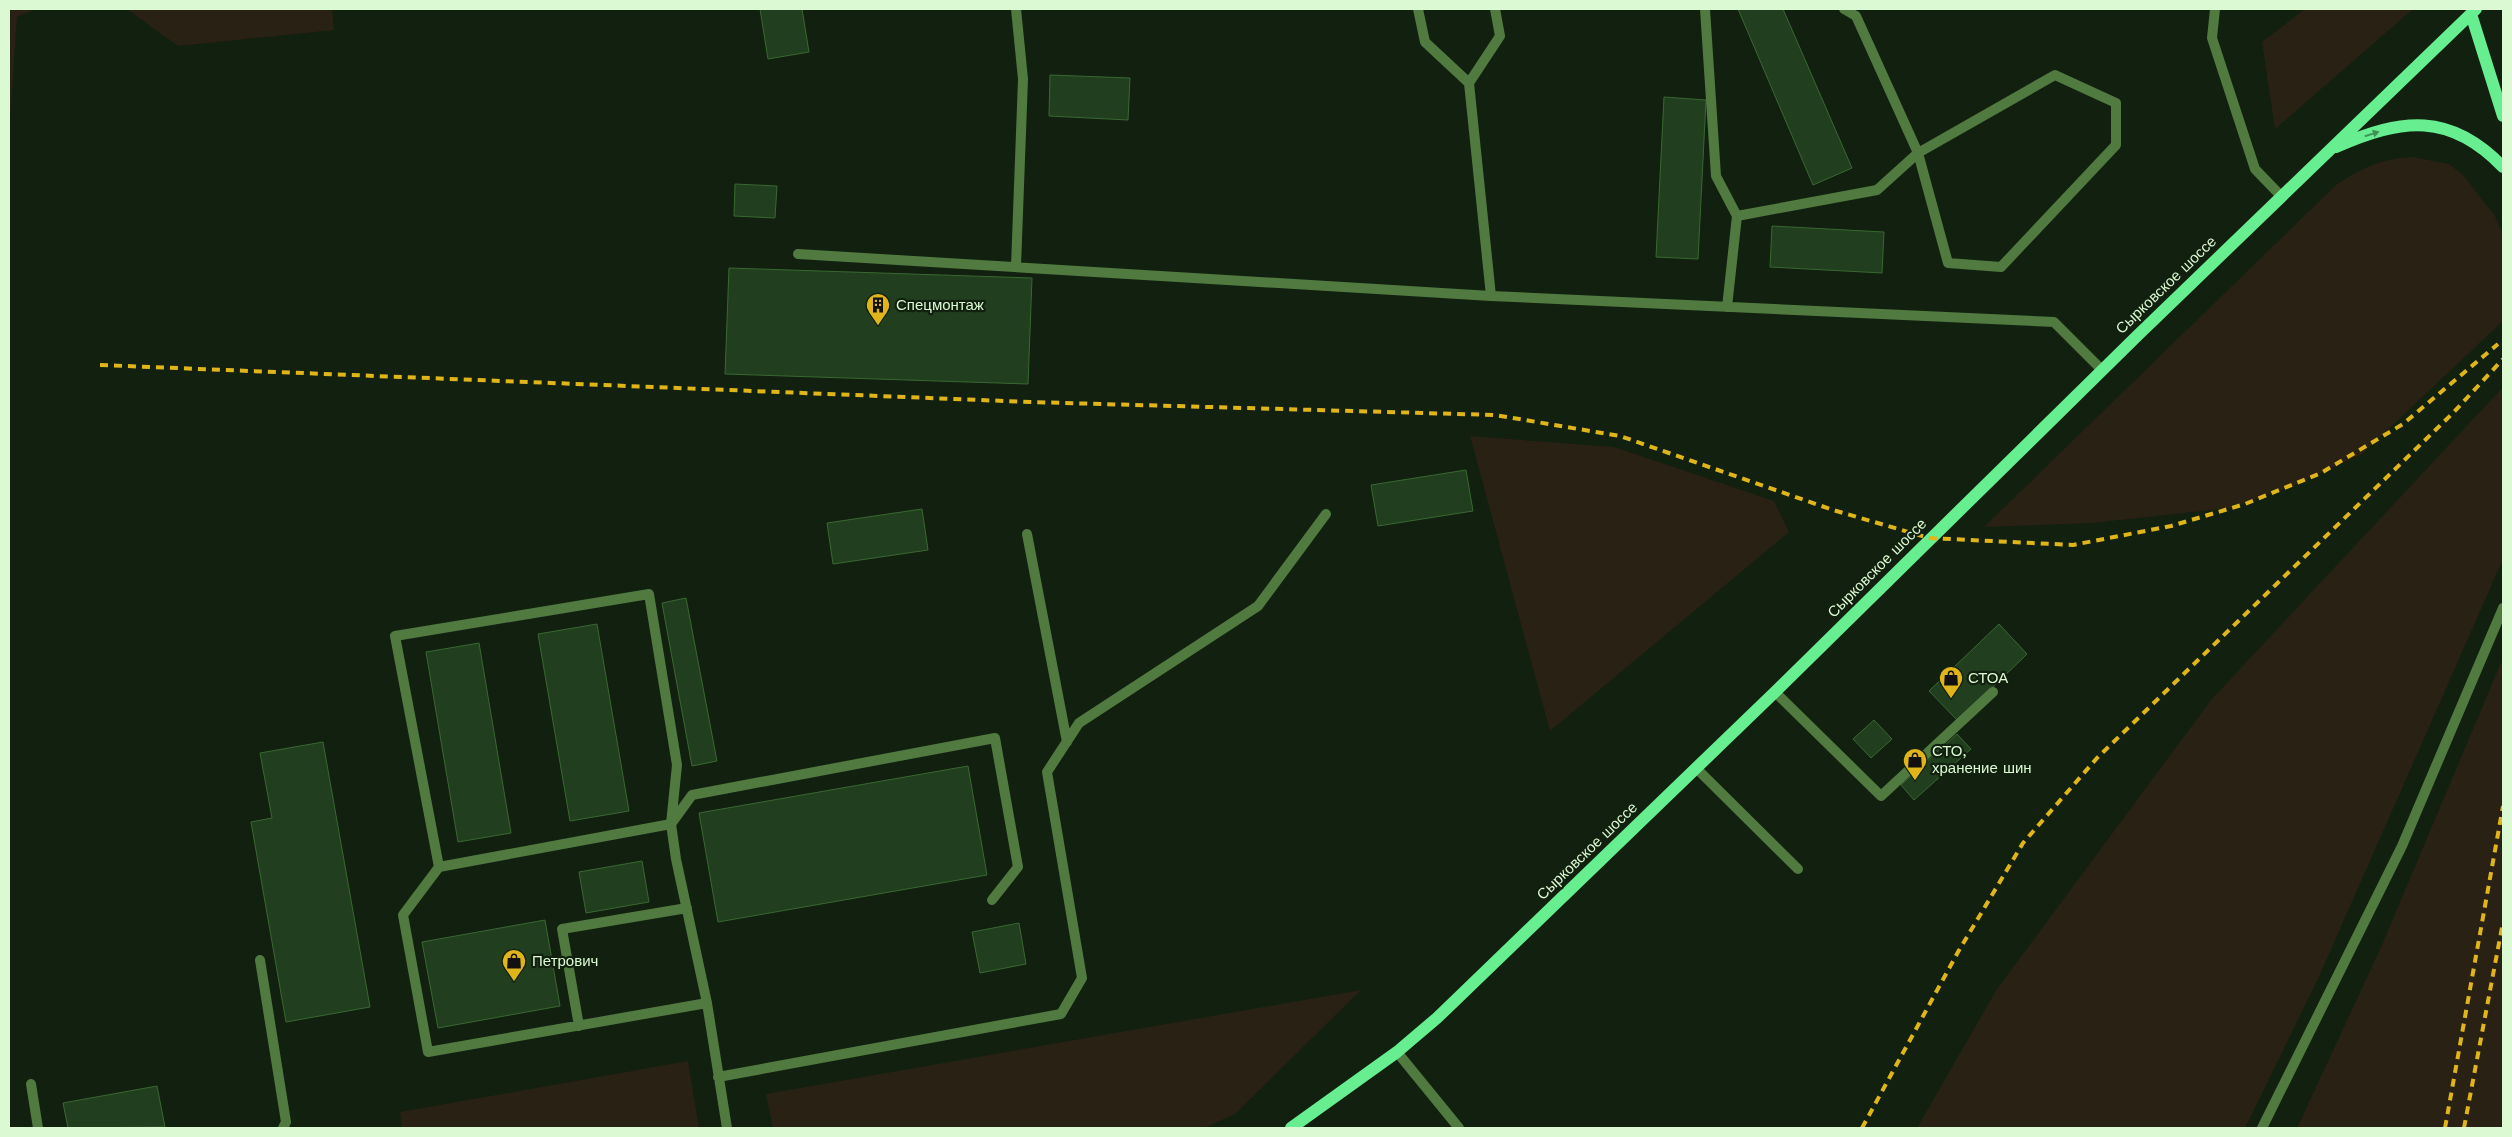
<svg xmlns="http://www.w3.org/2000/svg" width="2512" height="1137" font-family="'Work Sans',sans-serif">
  <rect width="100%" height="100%" fill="#12200f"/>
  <path fill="#292113" d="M9 9H35L17 17 9 136Z
    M127 9H332L334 30 178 46Z
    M2305 9H2413L2275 129 2262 42Z
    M2413 157 2449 164 2463 175 2495 216 2503 235V321L2362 454 2291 487 2230 508 2092 523 1984 527 2336 185C2361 168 2383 158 2413 157Z
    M2503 387V559L2318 979 2245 1128H1917L1997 989 2211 700Z
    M1470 436 1614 447 1774 501 1789 532 1550 731Z
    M2503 658V1128H2297L2381 947Z
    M1361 990 1235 1114 1204 1128H773L766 1094Z
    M688 1061 699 1128H402L400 1112Z"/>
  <path fill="#213f1e" stroke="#396832" d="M760 9H802L809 52 768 59Z
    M1738 9H1783L1852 168 1813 185Z
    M1050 75 1130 78 1128 120 1049 116Z
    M1664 97 1706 100 1698 259 1656 257Z
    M735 184 777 186 775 218 734 216Z
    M1772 226 1884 232 1882 273 1770 267Z
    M729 268 1032 278 1028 384 725 374Z
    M1466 470 1473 511 1378 526 1371 485Z
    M922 509 928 550 833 564 827 523Z
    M686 598 717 761 692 766 662 603Z
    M597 624 629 811 570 821 538 634Z
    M1999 624 2027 654 1958 721 1929 691Z
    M479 643 511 833 458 842 426 652Z
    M1874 720 1892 739 1871 758 1853 739Z
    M1957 734 1971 749 1914 800 1901 785Z
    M323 742 370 1007 286 1022 251 822 272 818 260 753Z
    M968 766 987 875 718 922 699 813Z
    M642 861 649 902 586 913 579 872Z
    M545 920 560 1006 438 1028 422 942Z
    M1019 923 1026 964 980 973 972 932Z
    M157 1086 165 1127 68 1128 63 1103Z"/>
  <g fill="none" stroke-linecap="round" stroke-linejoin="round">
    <path stroke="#507a40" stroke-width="10" d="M1016 9 1023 79 1016 266
      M1418 9 1425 42 1469 83
      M1705 9 1716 176 1737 216
      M2215 9 2212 38 2255 169 2281 196
      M798 254 1491 296 2054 322 2102 370
      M1491 296 1469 83 1500 36 1495 9
      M1727 307 1737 216 1877 190 1918 153 2055 75 2116 103V145L2001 267 1948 263 1918 153 1856 16 1844 9
      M1027 534 1067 742
      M1775 692 1881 796 1993 692
      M1696 768 1798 869
      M439 867 403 915 428 1052 707 1003
      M260 960 286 1122 283 1128
      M579 1026 562 929 687 908
      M1397 1052 1459 1128
      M718 1077 1061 1014 1082 978 1047 772 1079 723 1258 606 1326 514
      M31 1084 38 1128
      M727 1128 707 1003 676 859 671 824 677 765 649 594 395 636 439 867 671 824 692 795 995 738 1018 867 992 900
      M2262 1128 2402 846 2503 608"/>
    <path stroke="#67ee90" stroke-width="12" d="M2471 14 2503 116
      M2336 147C2402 118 2450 112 2503 167
      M1291 1128 1397 1052 1437 1018 1775 692 2137 336 2476 9"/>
    <path stroke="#e0b519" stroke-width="4" stroke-dasharray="8 6" stroke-linecap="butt" d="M100 365 1030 402 1495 415 1620 436 1833 510 1929 538 2073 545 2171 526 2245 504 2321 473 2403 424 2498 344
      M1862 1128 1958 952 2023 843 2097 758 2453 413 2503 359
      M2445 1128 2503 806
      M2464 1128 2503 922"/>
  </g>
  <defs><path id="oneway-solid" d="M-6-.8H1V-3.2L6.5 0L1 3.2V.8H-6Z" transform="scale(1.25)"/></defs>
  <use fill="#419156" href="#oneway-solid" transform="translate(2372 134) rotate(-17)"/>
  <defs>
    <g id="building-pin" transform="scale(1.25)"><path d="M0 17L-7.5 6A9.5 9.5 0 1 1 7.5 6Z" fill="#e0b519" stroke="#12200f"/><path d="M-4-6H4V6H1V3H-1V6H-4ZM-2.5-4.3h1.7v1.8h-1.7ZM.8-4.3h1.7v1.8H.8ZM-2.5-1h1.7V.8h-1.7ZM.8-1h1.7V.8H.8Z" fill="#111"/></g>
    <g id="shop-pin" transform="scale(1.25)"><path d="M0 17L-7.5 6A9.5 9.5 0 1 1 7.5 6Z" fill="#e0b519" stroke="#12200f"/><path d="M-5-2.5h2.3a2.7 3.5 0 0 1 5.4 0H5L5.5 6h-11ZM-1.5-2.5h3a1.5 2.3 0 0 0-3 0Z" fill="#111"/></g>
  </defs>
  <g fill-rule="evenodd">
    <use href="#building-pin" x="878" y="305"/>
    <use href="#shop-pin" x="1951" y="678"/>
    <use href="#shop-pin" x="1915" y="760"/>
    <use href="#shop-pin" x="514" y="961"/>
  </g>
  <g text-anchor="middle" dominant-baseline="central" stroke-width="4.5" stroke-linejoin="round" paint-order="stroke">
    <g font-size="15" fill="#dbfad3" stroke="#12200f">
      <text transform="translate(2166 285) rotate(-44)">Сырковское шоссе</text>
      <text transform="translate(1877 568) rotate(-45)">Сырковское шоссе</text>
      <text transform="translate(1587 851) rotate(-44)">Сырковское шоссе</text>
    </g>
    <g font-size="15" fill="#dbfad3" stroke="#12200f" text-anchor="start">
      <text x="896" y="305">Спецмонтаж</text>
      <text x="1968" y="678">СТОА</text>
      <text x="1932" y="751">СТО,<tspan x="1932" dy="17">хранение шин</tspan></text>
      <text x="532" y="961">Петрович</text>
    </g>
  </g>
  <rect width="2512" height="1137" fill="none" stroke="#dbfad3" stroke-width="20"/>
</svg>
